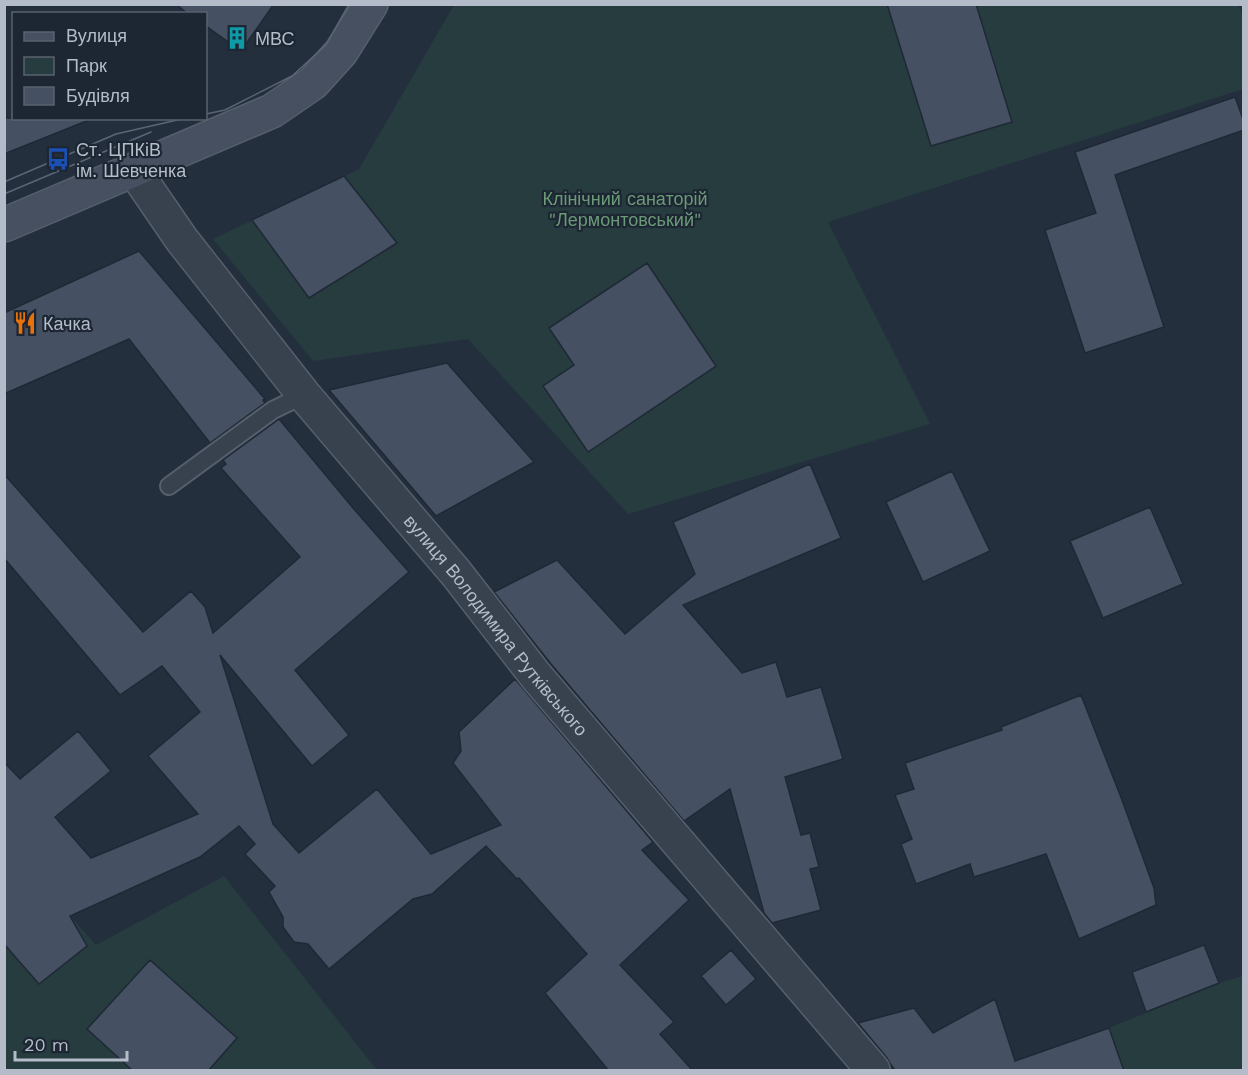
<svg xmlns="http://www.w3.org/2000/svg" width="1248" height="1075" font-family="'Work Sans',sans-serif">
  <rect width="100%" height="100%" fill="#242f3e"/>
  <path fill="#263c3f" d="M1238 4 1243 16V89L828 222 930 424 628 514 468 339 313 361 213 239 359 169 454 5Z
    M4 841 96 945 224 876 377 1070H5Z
    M1243 976V1070H1004L1033 1054 1109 1028 1219 983Z"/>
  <path fill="#455162" stroke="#1f2835" stroke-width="1.5" d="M176 4H274L241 51 206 26V14H188Z
    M887 4H976L1012 122 931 146Z
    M1235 97 1244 122V130L1115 175 1164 327 1085 353 1045 230 1096 213 1075 152Z
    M4 118H88L89 120 4 154Z
    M344 176 397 243 309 298 252 220Z
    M139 251 265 399 263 400 265 403 210 443 129 339 4 394V313Z
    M647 263 716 366 588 452 543 386 574 365 549 328Z
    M447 363 534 462 436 516 329 390Z
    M279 419 353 508 409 572 295 670 349 735 312 766 220 655 273 824 299 853 377 789 431 854 501 825 453 763 461 751 459 732 515 679 653 842 642 850 689 900 620 965 674 1022 660 1034 693 1071H609L545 993 587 954 519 878 517 879 486 846 432 894 413 899 329 969 308 944 294 942 283 927V917L269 892 275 886 245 854 255 844 239 826 200 857 70 916 87 946 39 984 4 944V762L20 779 78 731 111 771 55 817 91 858 198 814 148 756 200 712 162 666 120 695 4 558V474L143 632 191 591 205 607 213 633 300 557 221 468 226 464 223 460Z
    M810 464 841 538 683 605 742 673 776 662 787 697 821 687 843 759 785 777 801 835 810 833 819 867 810 869 821 910 772 923 764 913 730 789 684 821 551 664 494 592 557 560 625 634 695 574 673 522Z
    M952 471 990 551 923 582 886 502Z
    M1150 507 1183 584 1103 618 1070 541Z
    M1081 695 1122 800 1154 888 1156 905 1079 939 1046 854 974 877 970 864 916 884 901 844 912 839 895 795 914 789 905 763 1002 730 1001 727Z
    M1204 945 1219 983 1146 1012 1132 972Z
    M731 950 756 979 726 1005 701 976Z
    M150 960 237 1038 208 1071H133L87 1029Z
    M995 999 1015 1061 1109 1028 1124 1071H896L891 1065 887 1058 858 1023 914 1008 933 1033Z"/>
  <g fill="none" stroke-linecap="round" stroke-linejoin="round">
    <g stroke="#565f6c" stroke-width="20">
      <path id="lane" d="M169 486 273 410 304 395"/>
    </g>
    <g stroke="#565f6c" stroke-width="36">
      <g id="street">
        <path id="s1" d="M134 170 182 240 304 395 456 573 536 676 873 1070"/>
      </g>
    </g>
    <g stroke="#565f6c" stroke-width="36">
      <path id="secondary" d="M4 225 272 111 313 83 341 52 371 4"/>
    </g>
    <use href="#lane" stroke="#38414e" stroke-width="16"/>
    <use href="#street" stroke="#38414e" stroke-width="33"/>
    <use href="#secondary" stroke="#465061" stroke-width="33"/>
    <path stroke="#5a6575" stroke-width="1.5" d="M206 114 225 110 292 76 326 45 349 4
      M4 182 116 134 186 118
      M4 194 151 132"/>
  </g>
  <defs>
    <g id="building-bare" transform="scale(1.8)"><path d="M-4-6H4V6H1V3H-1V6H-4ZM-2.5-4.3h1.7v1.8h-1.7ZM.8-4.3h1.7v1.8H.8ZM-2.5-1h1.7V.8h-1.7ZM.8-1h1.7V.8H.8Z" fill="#0f9aa8" stroke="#1d2633" stroke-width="2.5" paint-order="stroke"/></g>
    <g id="bus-bare" transform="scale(1.8)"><path d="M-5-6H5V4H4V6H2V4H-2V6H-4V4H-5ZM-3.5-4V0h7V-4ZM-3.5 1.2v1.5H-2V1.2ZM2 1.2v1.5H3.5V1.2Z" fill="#1a4fb4" stroke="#1d2633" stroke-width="2.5" paint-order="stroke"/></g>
    <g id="restaurant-bare" transform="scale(1.8)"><path d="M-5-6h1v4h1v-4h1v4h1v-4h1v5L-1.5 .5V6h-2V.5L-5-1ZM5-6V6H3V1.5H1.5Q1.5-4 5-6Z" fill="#e8710a" stroke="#1d2633" stroke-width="2.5" paint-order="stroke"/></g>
  </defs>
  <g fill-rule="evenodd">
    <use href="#building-bare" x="237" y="38"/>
    <use href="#bus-bare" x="58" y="159"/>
    <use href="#restaurant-bare" x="25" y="323"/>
  </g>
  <g text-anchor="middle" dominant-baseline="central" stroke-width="4.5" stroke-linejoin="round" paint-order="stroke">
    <g font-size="18" fill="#b4bcc9" stroke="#1d2633" text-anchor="start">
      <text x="255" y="38">МВС</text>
      <text x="76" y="149">Ст. ЦПКіВ<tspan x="76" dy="21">ім. Шевченка</tspan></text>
      <text x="43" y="323">Качка</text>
    </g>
    <g font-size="18" fill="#6b9a76" stroke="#1d2633">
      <text x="625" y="198">Клінічний санаторій<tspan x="625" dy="21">"Лермонтовський"</tspan></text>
    </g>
    <g font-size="18" fill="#b4bcc9" stroke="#1d2633">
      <text stroke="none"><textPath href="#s1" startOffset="582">вулиця Володимира Рутківського</textPath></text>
    </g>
  </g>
  <rect width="1248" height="1075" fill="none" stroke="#b4bcc9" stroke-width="12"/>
  <rect x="12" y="12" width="195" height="108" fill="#1d2633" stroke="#59626f" stroke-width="1.5"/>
  <rect x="24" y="32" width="30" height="9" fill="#465061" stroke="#59626f" stroke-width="1.5"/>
  <text x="66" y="42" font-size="18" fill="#b4bcc9">Вулиця</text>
  <rect x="24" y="57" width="30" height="18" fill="#263c3f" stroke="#59626f" stroke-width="1.5"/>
  <text x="66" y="72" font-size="18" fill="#b4bcc9">Парк</text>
  <rect x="24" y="87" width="30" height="18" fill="#455162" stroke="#59626f" stroke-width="1.5"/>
  <text x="66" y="102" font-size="18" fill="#b4bcc9">Будівля</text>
  <path d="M15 1051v9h112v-9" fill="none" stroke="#b4bcc9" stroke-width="3"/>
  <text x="24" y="1051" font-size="18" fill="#b4bcc9" stroke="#1d2633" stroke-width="4.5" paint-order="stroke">20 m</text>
</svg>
